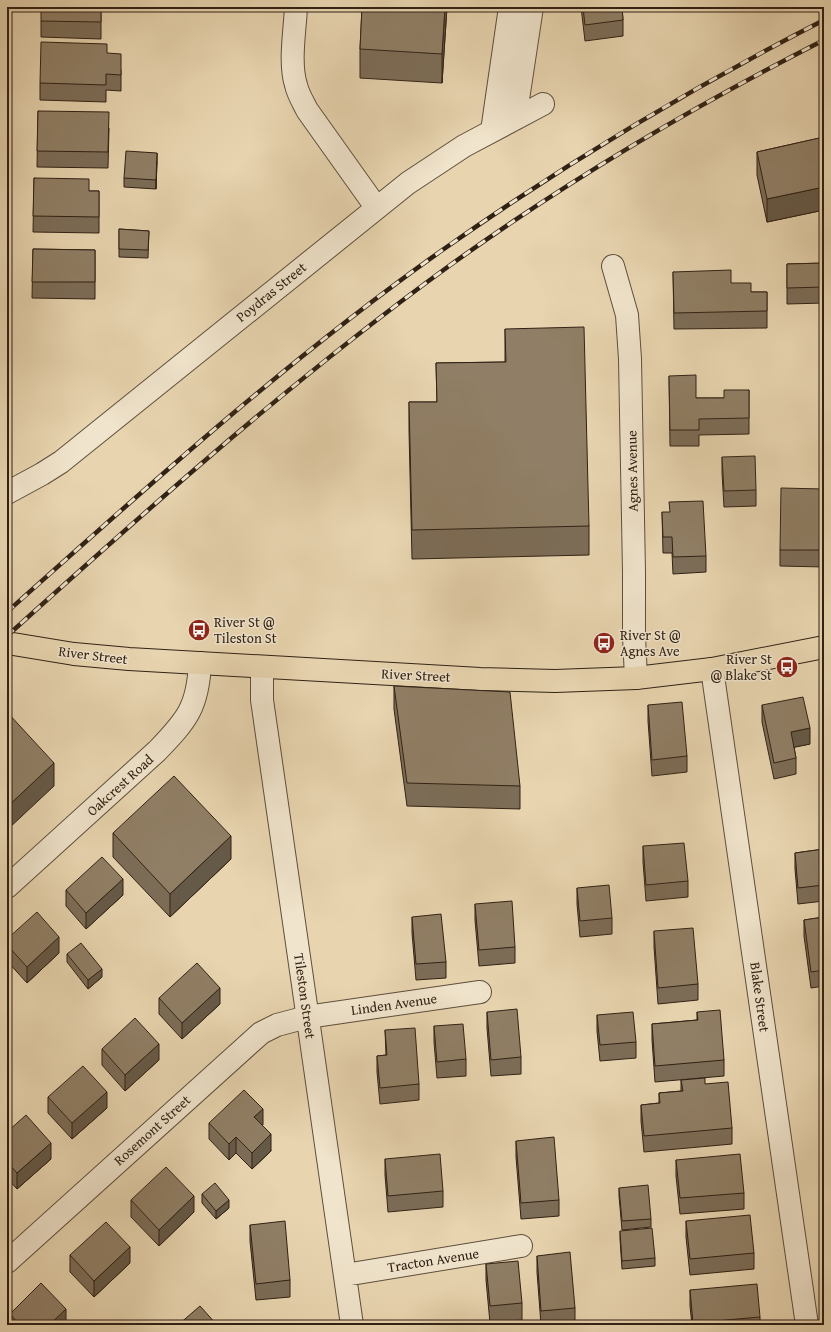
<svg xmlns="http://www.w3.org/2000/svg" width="831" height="1332" font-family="'Gentium Book Plus',serif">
  <rect width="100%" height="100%" fill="#e8d5b0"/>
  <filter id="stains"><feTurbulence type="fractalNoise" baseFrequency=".005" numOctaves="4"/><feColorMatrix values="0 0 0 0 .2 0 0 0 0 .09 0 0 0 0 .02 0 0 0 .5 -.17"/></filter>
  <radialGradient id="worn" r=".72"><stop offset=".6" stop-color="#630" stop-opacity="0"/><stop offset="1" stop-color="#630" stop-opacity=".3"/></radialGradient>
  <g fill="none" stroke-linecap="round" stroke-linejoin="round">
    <g stroke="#5e4e3c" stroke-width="24">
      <path id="minor" d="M296 7C295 30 289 63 296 85 298 94 303 102 307 110L376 207
        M515 119 532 7
        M492 131 510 7
        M613 266 627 315 630 359 634 572V636L636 678
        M7 493 42 474 61 462 408 183 464 146 543 104
        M262 667V700L352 1325
        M712 669 807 1325
        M7 887 157 751C187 720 198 707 200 663
        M7 1262 261 1033 277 1025 307 1017 480 992
        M345 1275 521 1246"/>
    </g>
    <g stroke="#302115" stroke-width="24">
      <path id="major" d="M7 643 74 654 129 659 480 679 555 681 636 678 712 669 824 647"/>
    </g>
    <use href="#minor" stroke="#f0e4cc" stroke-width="22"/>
    <use href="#major" stroke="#e8d5b0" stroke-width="22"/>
    <g stroke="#302115" stroke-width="4.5">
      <path id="rail" d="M7 612C147 487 287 360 441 251 563 165 691 88 824 20
        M7 636C150 507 293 379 449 266 567 181 694 106 824 40"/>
    </g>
    <use href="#rail" stroke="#f0e4cc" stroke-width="3" stroke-dasharray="9" stroke-linecap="butt"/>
  </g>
  <path fill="#7c6d58" stroke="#302115" d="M101 7V39L41 37V21Z
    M362 7H447L442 83 360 78V49Z
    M581 7H622L623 20V36L585 41Z
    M107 53 121 70V91L106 90V102L40 100V83Z
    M38 111 109 128 108 168 37 167Z
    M824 137V210L767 222 757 175V152Z
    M157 161 156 189 124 187V178Z
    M34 178 89 191H99V233L33 232Z
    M119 229 149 231 148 258 119 257Z
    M33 249 95 250V299L32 298Z
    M824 263V303L787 304V264Z
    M673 272 731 283 751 292H767V328L674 329Z
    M505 329 589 526V555L412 559 409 431V402H437L436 363 505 362Z
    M669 376 696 398H724L749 390V434L699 435V446H670Z
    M722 457 756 490V506L724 507 722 473Z
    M824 489V567L780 566V550Z
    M662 512 706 556V572L673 574 672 553H663Z
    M394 686 520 786V809L407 806 394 709Z
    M648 705 687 756V772L652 776 648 721Z
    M762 705 810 744 794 747 796 758V774L774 779 762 722Z
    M113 833 231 859 170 917 113 857Z
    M643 846 688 881V897L646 901 643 862Z
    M824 849V901L798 904 795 869V853Z
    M577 888 612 918V934L580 937 577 904Z
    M66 890 123 895 86 929 66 906Z
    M475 904 515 947V963L479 966 475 920Z
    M412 917 446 962V978L416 980 412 933Z
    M824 917V986L811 988 804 936V920Z
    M654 931 698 984V1000L658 1004 654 947Z
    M7 939 59 953 27 983 7 961Z
    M67 954 102 977 88 989 67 962Z
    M159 998 220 1004 182 1039 159 1014Z
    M487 1012 521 1057V1074L491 1076 487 1028Z
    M697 1012 724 1060V1076L655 1082 652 1040V1024L697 1020Z
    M597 1015 636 1042V1058L600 1061 597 1031Z
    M434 1026 466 1059V1076L437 1078 434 1042Z
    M823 1027H824V1050L823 1043Z
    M385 1030 419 1084V1100L380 1104 377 1072V1056L386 1055Z
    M102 1049 159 1060 125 1091 102 1065Z
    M681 1080 705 1084 732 1128V1144L644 1152 641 1121V1105L659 1103V1093L681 1091Z
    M48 1097 107 1108 72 1139 48 1113Z
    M209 1123 263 1125 262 1126 271 1151 252 1169 236 1153 229 1160 209 1139Z
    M7 1132 51 1159 17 1189 7 1178Z
    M516 1141 559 1200V1216L521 1219 516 1157Z
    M385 1159 443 1191V1207L388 1212 385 1175Z
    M676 1160 744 1193V1209L680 1214 676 1176Z
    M619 1188 651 1219V1227L622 1230 619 1196Z
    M202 1194 229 1208 216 1219 202 1203Z
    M131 1200 194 1212 159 1246 131 1217Z
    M686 1221 754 1253V1269L690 1275 686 1237Z
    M250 1225 290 1280V1297L256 1300 250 1241Z
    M620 1231 655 1258V1266L622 1269 620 1239Z
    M70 1255 130 1263 94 1297 70 1272Z
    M537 1256 575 1308V1324L562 1325H541L537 1272Z
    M486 1264 522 1303V1320L490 1323 486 1280Z
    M690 1290 760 1317V1325H692L690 1306Z
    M10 1314 66 1325H10Z"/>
  <path fill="#655947" stroke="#302115" d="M445 7H447L442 83V54Z
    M157 153V161L156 189V180Z
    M824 187V210L767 222V199Z
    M810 728V744L791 748V732Z
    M54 763V786L7 830V807Z
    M231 836V859L170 917V894Z
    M123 879V895L86 929V913Z
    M59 937V953L27 983V967Z
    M102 969V977L88 989V980Z
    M10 982V998L7 1001V985Z
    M220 988V1004L182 1039V1023Z
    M159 1044V1060L125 1091V1075Z
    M107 1092V1108L72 1139V1123Z
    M263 1109V1125L254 1133V1117Z
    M271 1134V1151L252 1169V1153Z
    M236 1137V1153L229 1160V1144Z
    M51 1143V1159L17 1189V1173Z
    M194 1196V1212L159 1246V1230Z
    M229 1200V1208L216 1219V1211Z
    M130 1247V1263L94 1297V1281Z
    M66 1309V1325H49Z"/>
  <path fill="#907f66" stroke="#302115" d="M41 7H101V22L41 21Z
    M362 7H445L442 54 360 49Z
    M583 7H622L623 20 585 25Z
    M41 42 107 44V53L121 54V75L106 74V85L40 83Z
    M38 111 109 112 108 152 37 151Z
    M824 137V187L767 199 757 152Z
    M126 151 157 153 156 180 124 178Z
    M34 178 89 179V191H99V217L33 216Z
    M119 229 149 231 148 250 119 249Z
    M33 249 95 250V282H32Z
    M824 263V287L787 288V264Z
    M731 270V283H751V292H767V311L674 313 673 272Z
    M584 327 589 526 412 530 409 402H437L436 363 506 362 505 329Z
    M696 375V398H724V390H749V418L699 419V430H670L669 376Z
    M755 456 756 490 724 491 722 457Z
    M781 488 824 489V550H780Z
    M703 501 706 556 673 557 672 537H663L662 512H670L669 502Z
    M394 686 510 692 520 786 407 783Z
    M803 697 810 728 791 732 796 758 774 763 762 705Z
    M682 702 687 756 652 760 648 705Z
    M7 712 54 763 7 807Z
    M174 776 231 836 170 894 113 833Z
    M684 843 688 881 646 885 643 846Z
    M824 849V885L798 888 795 853Z
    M102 857 123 879 86 913 66 890Z
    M609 885 612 918 580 921 577 888Z
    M512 901 515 947 479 950 475 904Z
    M37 912 59 937 27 967 7 945V939Z
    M441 914 446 962 416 964 412 917Z
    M824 917V970L811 972 804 920Z
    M693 928 698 984 658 988 654 931Z
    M81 943 102 969 88 980 67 954Z
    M197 963 220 988 182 1023 159 998Z
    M7 979 10 982 7 985Z
    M517 1009 521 1057 491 1060 487 1012Z
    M720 1010 724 1060 655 1066 652 1024 698 1020 697 1012Z
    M633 1012 636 1042 600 1045 597 1015Z
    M135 1018 159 1044 125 1075 102 1049Z
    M463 1024 466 1059 437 1062 434 1026Z
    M415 1028 419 1084 380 1088 377 1056 387 1055 385 1030Z
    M83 1066 107 1092 72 1123 48 1097Z
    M705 1078V1084L728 1082 732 1128 644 1136 641 1105 660 1103 659 1093 683 1091 681 1080Z
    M244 1090 263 1109 254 1117 271 1134 252 1153 236 1137 229 1144 209 1123Z
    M26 1115 51 1143 17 1173 7 1162V1132Z
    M554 1137 559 1200 521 1203 516 1141Z
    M440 1154 443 1191 388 1196 385 1159Z
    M740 1154 744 1193 680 1198 676 1160Z
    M166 1167 194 1196 159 1230 131 1200Z
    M215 1183 229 1200 216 1211 202 1194Z
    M648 1185 651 1219 622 1221 619 1188Z
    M750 1215 754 1253 690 1259 686 1221Z
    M285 1221 290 1280 256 1284 250 1225Z
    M106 1222 130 1247 94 1281 70 1255Z
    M652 1228 655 1258 622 1261 620 1231Z
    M570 1252 575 1308 541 1311 537 1256Z
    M518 1261 522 1303 490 1306 486 1264Z
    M41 1283 66 1309 49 1325H20L10 1314Z
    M757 1284 760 1317 693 1323 690 1290Z
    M200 1306 217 1325H178Z"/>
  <defs>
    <g id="bus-disc" transform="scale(1.15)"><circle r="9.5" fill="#8f2418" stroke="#f0e4cc"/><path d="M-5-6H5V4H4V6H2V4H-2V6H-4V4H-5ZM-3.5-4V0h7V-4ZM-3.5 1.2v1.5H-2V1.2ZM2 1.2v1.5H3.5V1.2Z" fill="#fff"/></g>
  </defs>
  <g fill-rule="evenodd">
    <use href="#bus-disc" x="199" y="630"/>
    <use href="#bus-disc" x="604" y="643"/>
    <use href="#bus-disc" x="787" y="667"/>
  </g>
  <g text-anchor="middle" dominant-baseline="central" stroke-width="3" stroke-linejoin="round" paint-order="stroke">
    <g font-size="14" fill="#302115" stroke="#f0e4cc">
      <text transform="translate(271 292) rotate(-39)">Poydras Street</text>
      <text transform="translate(632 471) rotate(-91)">Agnes Avenue</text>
      <text transform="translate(93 655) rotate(7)">River Street</text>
      <text transform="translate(416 675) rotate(3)">River Street</text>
      <text transform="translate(120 785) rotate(-42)">Oakcrest Road</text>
      <text transform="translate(305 996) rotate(82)">Tileston Street</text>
      <text transform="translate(760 997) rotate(82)">Blake Street</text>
      <text transform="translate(394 1004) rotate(-8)">Linden Avenue</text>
      <text transform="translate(152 1130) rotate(-42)">Rosemont Street</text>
      <text transform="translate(433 1260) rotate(-9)">Tracton Avenue</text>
    </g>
    <g font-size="14" fill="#302115" stroke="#f0e4cc" text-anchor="start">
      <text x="214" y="622">River St @<tspan x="214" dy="16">Tileston St</tspan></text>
      <text x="620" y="635">River St @<tspan x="620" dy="16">Agnes Ave</tspan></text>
      <text x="772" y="659" text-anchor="end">River St<tspan x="772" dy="16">@ Blake St</tspan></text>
    </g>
  </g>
  <rect width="831" height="1332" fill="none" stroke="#e8d5b0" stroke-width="24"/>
  <rect x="8" y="8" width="815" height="1316" fill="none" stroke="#302115" stroke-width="2"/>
  <rect x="12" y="12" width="807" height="1308" fill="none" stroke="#302115"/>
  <rect width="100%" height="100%" filter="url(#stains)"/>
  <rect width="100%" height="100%" fill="url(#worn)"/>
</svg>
